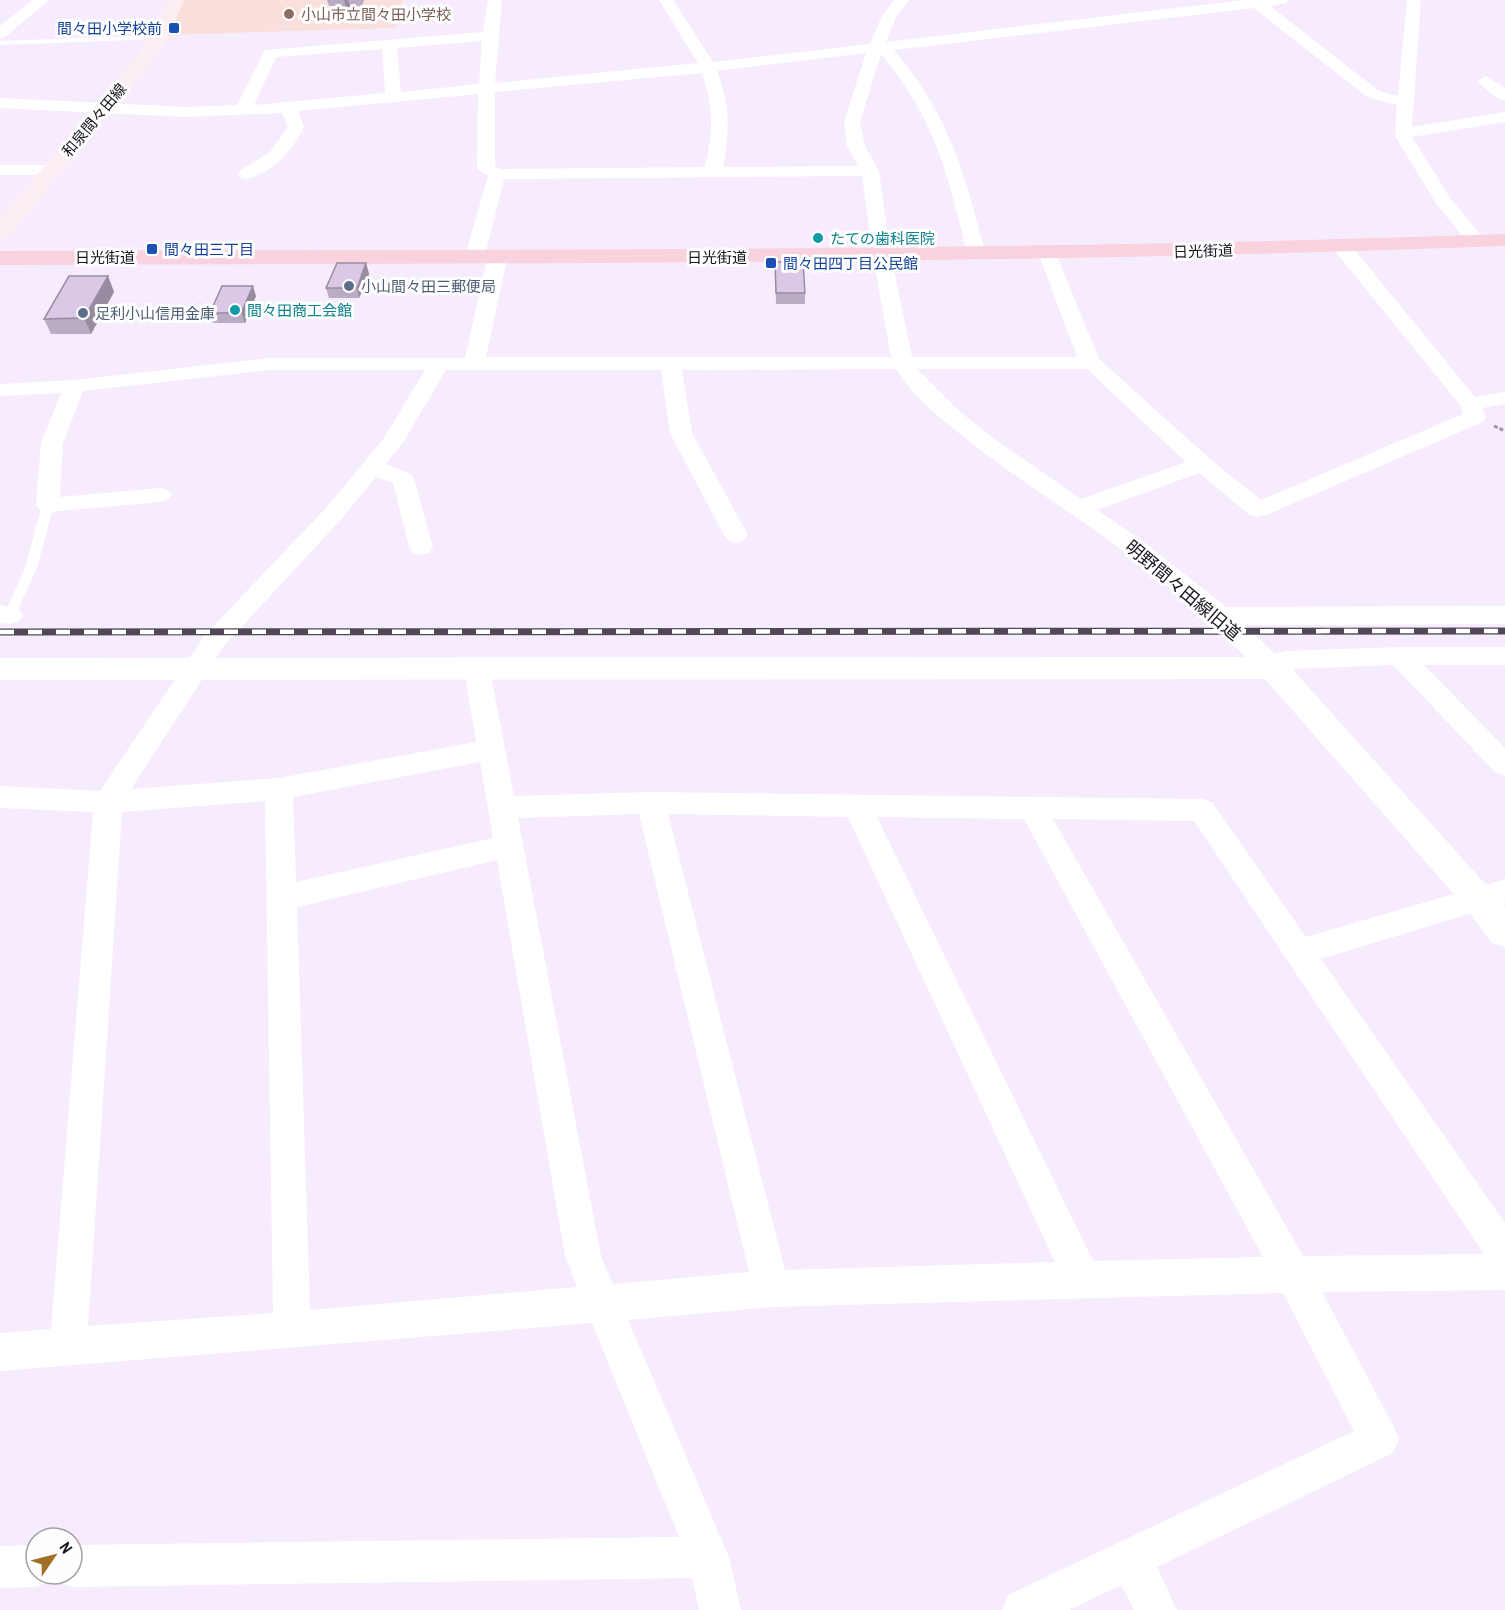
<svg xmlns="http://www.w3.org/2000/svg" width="1505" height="1610" font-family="'Archivo Narrow','Noto Sans JP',sans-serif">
  <rect width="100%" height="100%" fill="#f7ecfe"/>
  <path fill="#fae0dc" d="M184 0H403L396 28 167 35Z"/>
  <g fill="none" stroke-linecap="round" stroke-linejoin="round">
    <path stroke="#a097a6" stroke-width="3" stroke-dasharray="4 2" stroke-linecap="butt" d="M1494 426 1505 431"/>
    <path fill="#fff" fill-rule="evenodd" d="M162 35V39H159L0 45V41Z
      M48 501 54 505 37 568 14 618H6L4 615 25 568 42 505Z"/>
    <path fill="#fff" fill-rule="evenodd" d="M33 0H49L5 37 0 39V26Z
      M488 0H502L495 83 698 63 659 0H673L713 62 870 44 882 16 894 0H909L896 17 886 42 1244 0H1288L1286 3 1270 6 1379 91 1398 96 1407 0H1421L1412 127 1505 112V122L1412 137 1450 198 1486 241 1484 245H1470L1437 205 1395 136 1397 105 1367 97 1254 8 894 50C951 119 964 171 986 255L984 259H970L968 255C947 173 937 122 881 54L860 122 865 146 879 171 891 256 912 357H1077L1039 255 1041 251H1055L1099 359 1210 459 1261 500 1463 414 1460 405 1335 251 1333 247 1335 243H1349L1475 397 1505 392V404L1482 408 1486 417 1483 422 1266 515 1258 517 1250 515 1199 473 1097 510 1144 542 1226 607 1505 606V624L1244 625 1275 654 1285 651 1399 647H1505V665H1424L1505 748V776L1495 772 1393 665 1290 669 1273 677 1264 675C1220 631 1176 591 1127 554 1074 513 1016 479 964 437 939 417 912 396 896 369L682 370 692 433 748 535 744 540 736 543 728 540 724 535 670 433 661 370H446L404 441 386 464 411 474 414 479 433 547 429 553 421 555 413 553 409 547 393 483 376 477 343 517 223 647 131 789 279 778 476 742 464 670 468 663 477 661 486 663 490 670 514 796 651 792 1202 799 1212 802 1306 937 1505 879V903L1321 959 1505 1223V1290L1322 1292 1393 1425 1399 1439 1393 1453 1157 1567 1177 1610H1134L1121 1585 1069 1610H1002L1008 1595 1354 1431 1283 1293 771 1307 628 1320 729 1557 741 1610H699L692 1578 72 1587 57 1581 54 1574H72V1545L679 1537 592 1323 0 1371V1333L51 1329 93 812 0 808V786L100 791 205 635 327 507 364 462 384 438 425 370H270L83 391 63 443 60 497 160 488 168 490 172 495 168 500 160 502 48 512 40 510 36 505 41 443 61 393 0 396V384L75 380 270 358H465L487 259 490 255H504L507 259 486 357H891L873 256 862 176 504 179 484 259 481 263H467L464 259 488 176 477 169 478 94 298 111 304 127C292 151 274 172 247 179L241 178 238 174 241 170 270 152 288 127 282 113 186 117 0 108V98L186 107 237 105 265 50 483 32ZM482 41 479 84 401 92 397 48ZM382 49 385 93 254 105 276 57ZM866 53 844 122 847 146 858 166 723 167C730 132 730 104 717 71ZM702 73C714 106 713 133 705 167L500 169 495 166V92ZM917 369H1087L1186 462 1081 499 997 441 959 411ZM480 762 493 838 296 882 293 797ZM265 801 273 1313 88 1326 122 812ZM639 814 749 1272 613 1284 601 1256 518 818ZM668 814 848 817 1055 1262 785 1270ZM877 817 1024 819 1263 1257 1093 1261ZM1053 819 1194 821 1484 1254 1303 1256ZM497 860 565 1256 577 1287 310 1310 297 907Z
      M1486 76 1505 88V101C1495 98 1484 89 1478 81Z
      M0 165H52L58 166 61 170 58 174 52 175H0Z
      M0 605 19 609 23 615 19 621 10 624 0 623Z
      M36 1545V1574H54L51 1581 36 1587 0 1588V1546Z"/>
    <path fill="#fff" fill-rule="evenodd" d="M1273 657 1284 660 1505 906V947L1492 943 1467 909 1265 679 0 680V658Z"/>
    <path fill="#fceef2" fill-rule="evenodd" d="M168 0H184L168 37 154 58 8 238 0 239V219L141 51Z"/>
    <path fill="#f8d2dc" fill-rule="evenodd" d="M1505 234V246C1003 265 502 263 0 265V251C502 249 1003 252 1505 234Z"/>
    <g stroke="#504955" stroke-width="7">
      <path id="rail" d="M0 632 1505 631"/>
    </g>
    <use href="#rail" stroke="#fefefe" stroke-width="4.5" stroke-dasharray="14" stroke-linecap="butt"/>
  </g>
  <path fill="#bbacc6" d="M327 0H364L362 6H350L347 14 339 6H329Z
    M775 262 805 293V304H776Z
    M366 263 369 274 359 298H329L326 288Z
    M108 276 114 292 91 334H51L44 319Z
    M256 296 245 323H213L210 313Z"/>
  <path fill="#998ca1" d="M344 0H348L350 6 347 14Z
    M366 263 369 274 359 298 357 288Z
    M108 276 114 292 91 334 84 318Z
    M253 286 256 296 245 323 241 313Z"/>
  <path fill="#dac8e6" stroke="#998ca1" stroke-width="1.5" d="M775 262H803L805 293H776Z
    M337 263H366L357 288H326Z
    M69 276H108L84 318 44 319Z
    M222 286H253L241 313H210Z"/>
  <circle fill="#8d6e63" stroke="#fefefe" stroke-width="2" cx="289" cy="14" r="6"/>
  <g fill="#1a4fb4" stroke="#fefefe" stroke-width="2">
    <rect x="168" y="22" width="12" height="12" rx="3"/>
    <rect x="146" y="243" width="12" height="12" rx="3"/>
    <rect x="765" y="257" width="12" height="12" rx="3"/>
  </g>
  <g fill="#0f9aa8" stroke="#fefefe" stroke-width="2">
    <circle cx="818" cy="238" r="6"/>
    <circle cx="235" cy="310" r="6"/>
  </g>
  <g fill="#5c6f8a" stroke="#fefefe" stroke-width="2">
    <circle cx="349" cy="286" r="6"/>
    <circle cx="83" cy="313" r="6"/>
  </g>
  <g text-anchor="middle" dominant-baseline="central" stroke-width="6" stroke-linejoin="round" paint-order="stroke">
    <g font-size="15" fill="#785e54" stroke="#fefefe" text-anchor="start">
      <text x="301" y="14">小山市立間々田小学校</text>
    </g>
    <g font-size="15" fill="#164399" stroke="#fefefe" text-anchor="start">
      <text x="162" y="28" text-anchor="end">間々田小学校前</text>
      <text x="164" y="249">間々田三丁目</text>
      <text x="783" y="263">間々田四丁目公民館</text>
    </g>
    <g font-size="15" fill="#1a141f" stroke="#fefefe">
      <text transform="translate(94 120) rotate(-50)">和泉間々田線</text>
      <text transform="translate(1203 251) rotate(-2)">日光街道</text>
      <text x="105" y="257">日光街道</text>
      <text x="717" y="257">日光街道</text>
    </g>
    <g font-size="15" fill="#0d838f" stroke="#fefefe" text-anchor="start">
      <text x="830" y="238">たての歯科医院</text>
      <text x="247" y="310">間々田商工会館</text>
    </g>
    <g font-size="15" fill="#4e5e75" stroke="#fefefe" text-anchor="start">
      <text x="361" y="286">小山間々田三郵便局</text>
      <text x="95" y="313">足利小山信用金庫</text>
    </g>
    <g font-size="18" fill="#1a141f" stroke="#fefefe">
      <text transform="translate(1183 590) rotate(40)">明野間々田線旧道</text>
    </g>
  </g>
  <g transform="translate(54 1556) rotate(55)"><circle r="28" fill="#fefefe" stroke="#a3a0a5" stroke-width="1.5"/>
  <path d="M0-4.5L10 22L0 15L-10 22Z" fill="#a16f25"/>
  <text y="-9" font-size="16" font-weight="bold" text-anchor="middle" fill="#1a141f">N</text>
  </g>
</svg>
